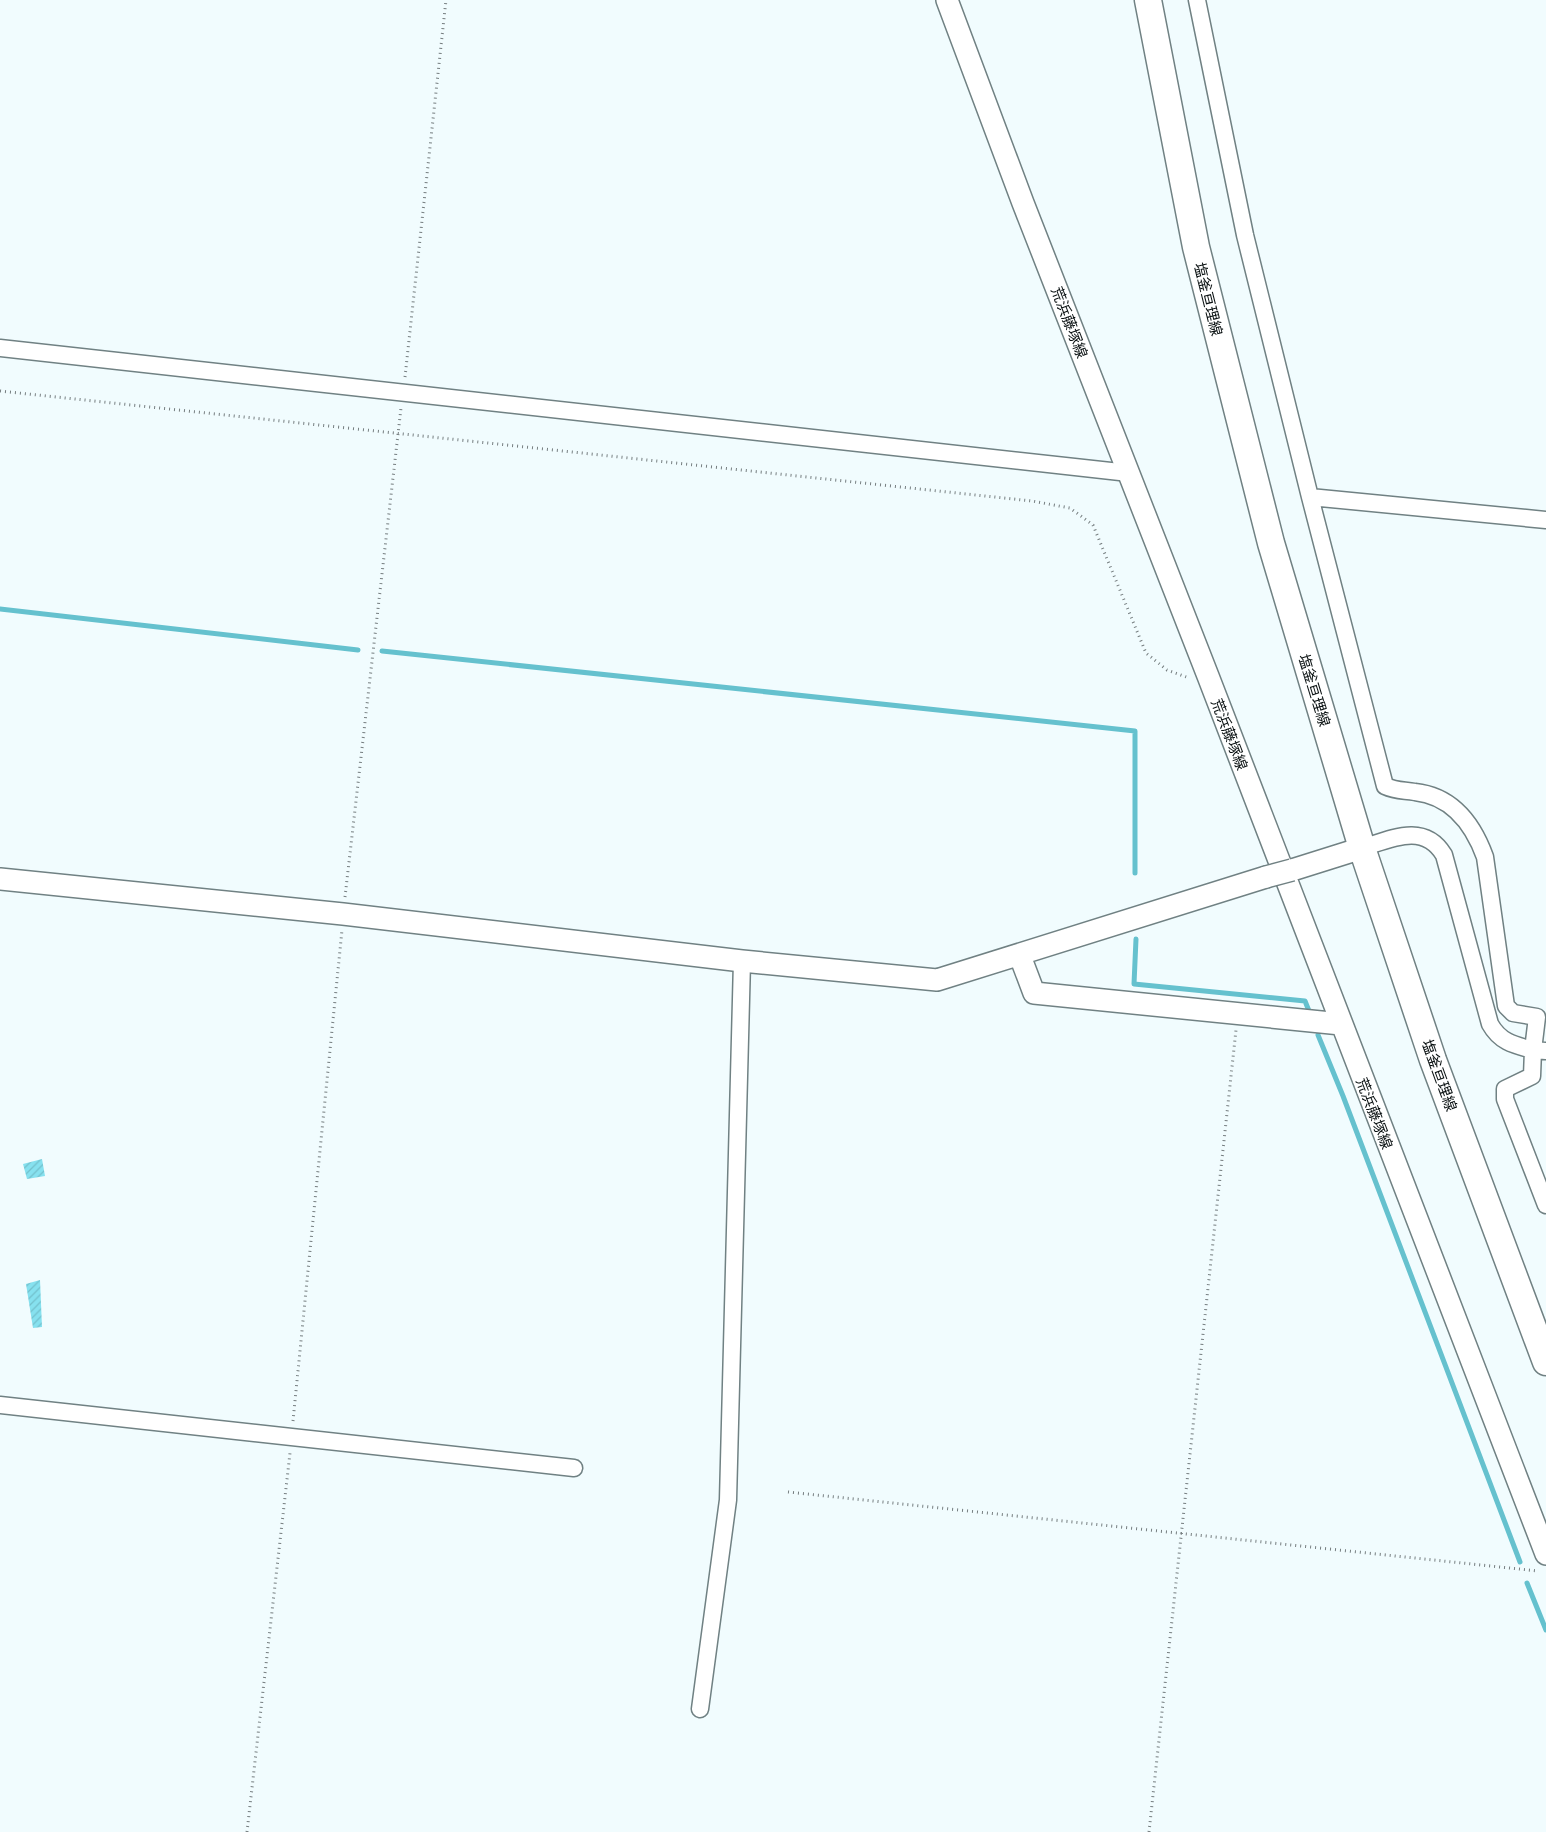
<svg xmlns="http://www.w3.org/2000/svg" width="1546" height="1832" font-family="Commissioner,'Noto Sans JP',sans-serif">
  <defs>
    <pattern id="building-hatch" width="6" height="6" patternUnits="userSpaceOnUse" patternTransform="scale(1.25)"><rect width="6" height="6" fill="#86e1ef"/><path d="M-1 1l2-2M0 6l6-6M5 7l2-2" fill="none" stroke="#72c0cc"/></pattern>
  </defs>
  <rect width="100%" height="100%" fill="#f1fcfe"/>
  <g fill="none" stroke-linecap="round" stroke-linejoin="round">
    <path stroke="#65c1ce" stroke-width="5" d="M0 609 358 650
      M382 651 1135 731V873
      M1136 939 1134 984 1305 1001 1309 1011
      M1318 1035 1343 1096 1520 1562
      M1527 1583 1546 1630"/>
  </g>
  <path fill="url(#building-hatch)" d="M42 1159 45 1176 27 1179 23 1164Z
    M40 1280 42 1327 33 1328 26 1284Z"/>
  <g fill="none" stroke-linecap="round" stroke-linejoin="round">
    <g stroke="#708183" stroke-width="19">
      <path id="minor" d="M1197 0 1245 235 1310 497 1385 786C1396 791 1403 790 1415 792 1452 796 1473 824 1485 857L1506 1006 1513 1013 1537 1017 1533 1050 1546 1051
        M0 348 1129 473
        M1310 497 1546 520
        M1362 848C1391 839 1424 822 1444 855L1490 1024C1500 1042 1514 1045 1533 1050L1532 1076 1505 1089V1099L1546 1205
        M0 1405 574 1468
        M700 1709 728 1500 742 961"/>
    </g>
    <g stroke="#708183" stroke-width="24">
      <path id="tertiary" d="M947 0 1023 203 1208 676 1546 1554
        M1292 870 1362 848
        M0 879 343 914 742 961 937 980 1266 877
        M1020 956 1034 993 1341 1024"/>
    </g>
    <g stroke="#708183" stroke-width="29">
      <path id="primary" d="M1148 0 1196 247 1271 543 1362 848 1433 1060 1546 1362"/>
    </g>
    <path stroke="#757d7f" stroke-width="3" stroke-dasharray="1 4" stroke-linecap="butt" d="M405 377 446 0
      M0 391 1032 501 1070 508 1093 525 1146 653 1167 670 1189 678
      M345 897 401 408
      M293 1421 342 930
      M788 1492 1538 1571
      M247 1832 290 1453
      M1149 1832 1236 1030"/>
    <use href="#minor" stroke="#fff" stroke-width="16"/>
    <use href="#tertiary" stroke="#fff" stroke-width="21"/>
    <use href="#primary" stroke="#fff" stroke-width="26"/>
    <g stroke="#708183" stroke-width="24" stroke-linecap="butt">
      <path id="tertiary-bridge" d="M1266 877 1292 870"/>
    </g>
    <use href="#tertiary-bridge" stroke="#fff" stroke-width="21"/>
  </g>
  <g text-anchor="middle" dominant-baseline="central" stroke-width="4" stroke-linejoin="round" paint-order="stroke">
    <g font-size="15" fill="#080f10" stroke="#fff">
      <text transform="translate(1209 299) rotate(76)">塩釜亘理線</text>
      <text transform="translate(1070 322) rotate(69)">荒浜藤塚線</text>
      <text transform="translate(1315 690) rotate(73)">塩釜亘理線</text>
      <text transform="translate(1230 734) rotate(69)">荒浜藤塚線</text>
      <text transform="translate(1440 1075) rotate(70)">塩釜亘理線</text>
      <text transform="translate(1375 1113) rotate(69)">荒浜藤塚線</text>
    </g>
  </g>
</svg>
